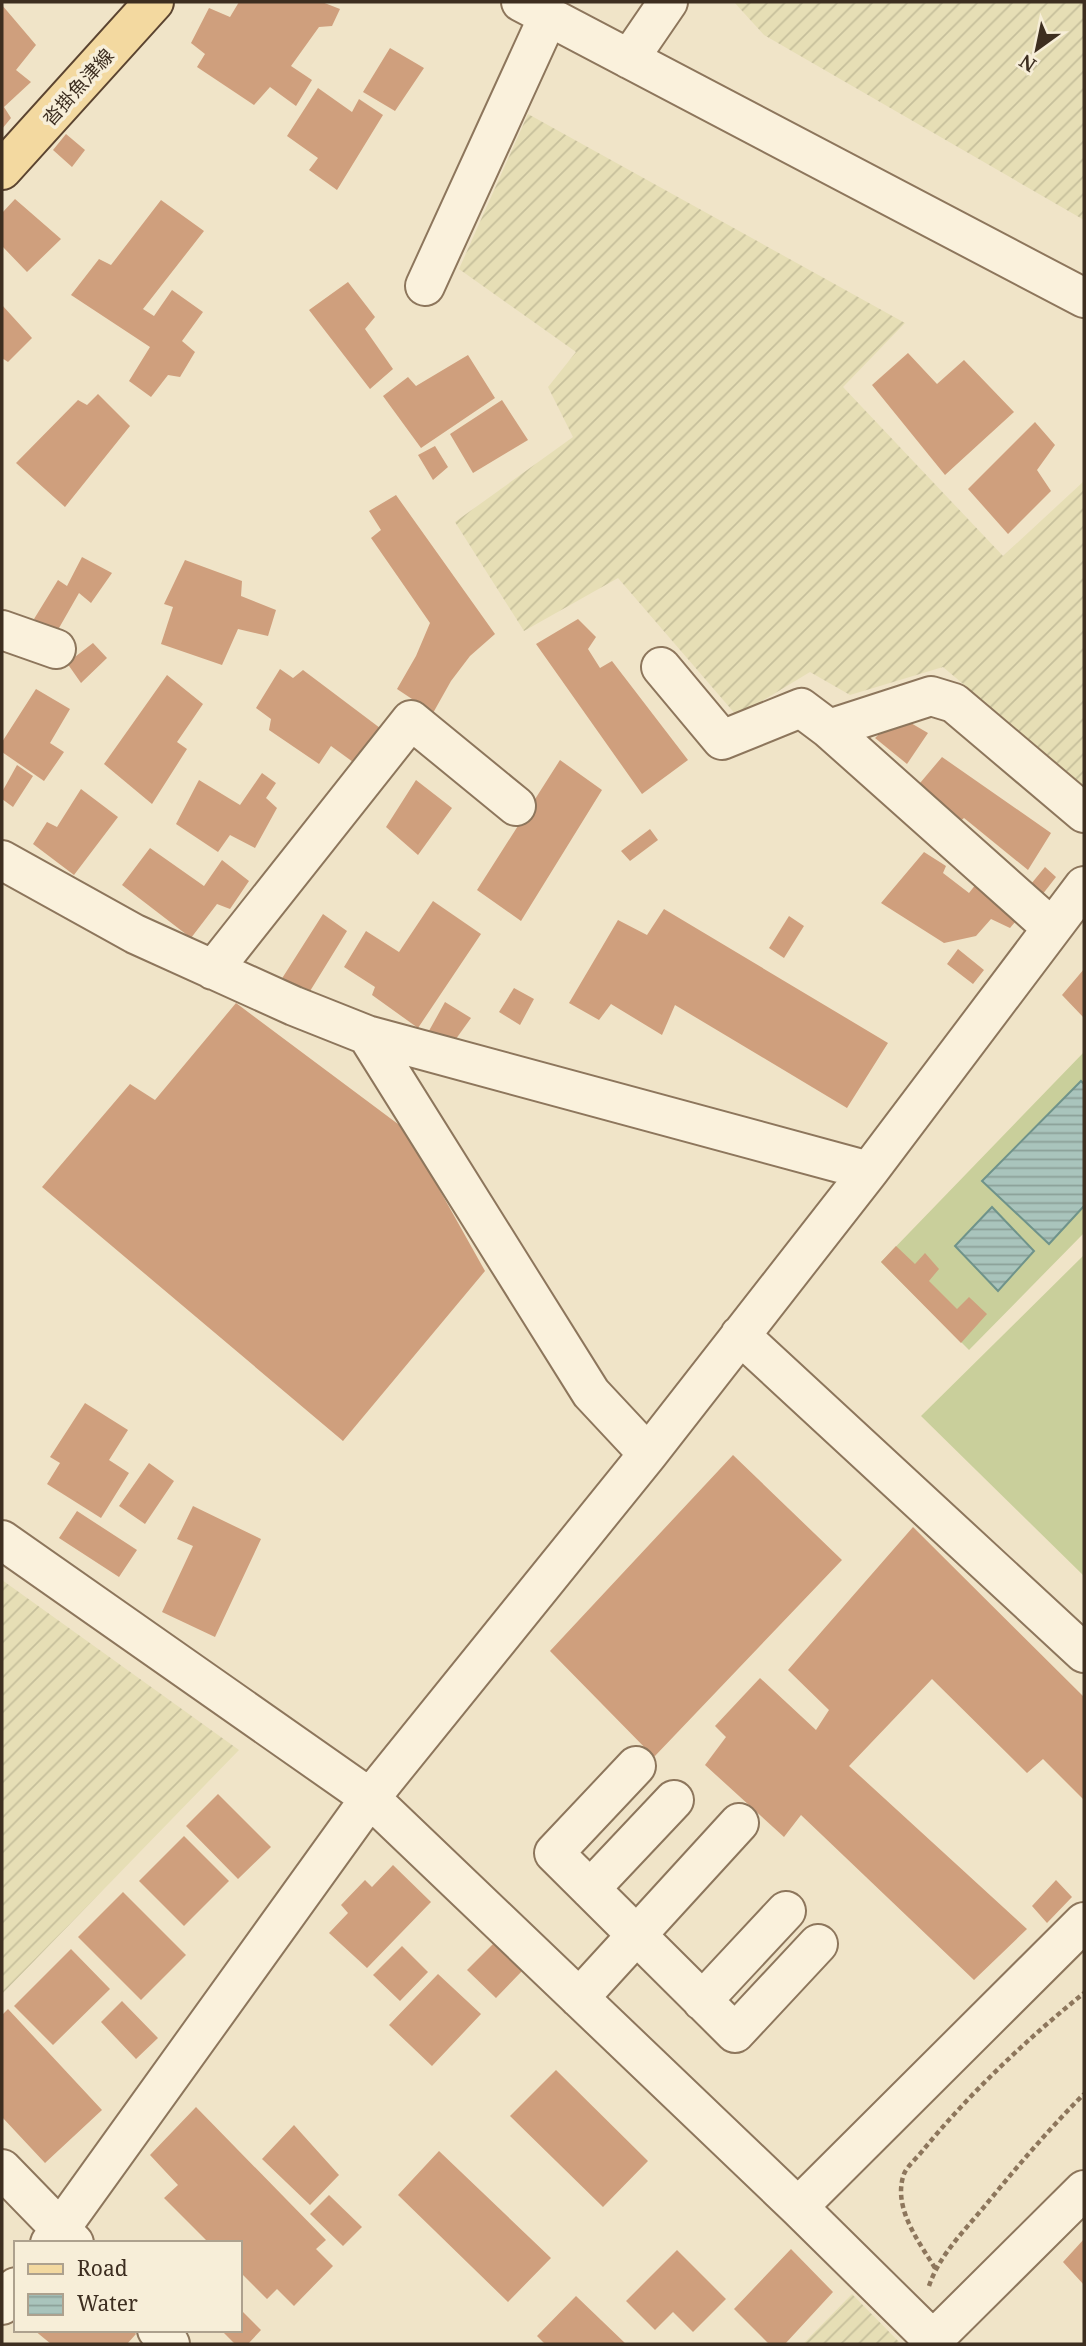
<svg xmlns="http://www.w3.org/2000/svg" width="1086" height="2346" font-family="'Noto Serif','Noto Sans JP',serif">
  <defs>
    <pattern id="farmland-furrows" width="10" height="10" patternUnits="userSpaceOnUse" patternTransform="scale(1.75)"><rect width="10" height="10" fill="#e6deb5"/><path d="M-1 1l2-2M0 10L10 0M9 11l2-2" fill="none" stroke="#c6bf9b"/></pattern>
    <pattern id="water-rules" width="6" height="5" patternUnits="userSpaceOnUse" patternTransform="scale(1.75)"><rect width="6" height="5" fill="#a9c4bc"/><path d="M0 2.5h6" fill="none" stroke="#8ba098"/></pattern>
  </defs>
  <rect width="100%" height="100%" fill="#f0e4c8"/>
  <path fill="url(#farmland-furrows)" d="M734 2H1084V220L764 35Z
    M528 114 905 323 843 387 1003 556 1084 481V786L943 667 850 695 810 672 737 716 618 578 524 631 455 522 573 437 548 387 576 352 459 269Z
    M2 1580 239 1750 2 1994Z
    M852 2294 901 2344H803Z"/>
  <path fill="#c9cf9b" d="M1084 1052V1233L969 1350 881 1262Z
    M1084 1255V1576L921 1416Z"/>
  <path fill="url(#water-rules)" stroke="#6f938a" stroke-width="2" d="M1081 1081 1084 1084V1206L1049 1244 982 1181Z
    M992 1207 1034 1251 998 1291 955 1246Z"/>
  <path fill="#cf9f7d" d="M239 2H322L340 9 332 26 319 27 291 66 312 80 296 106 270 87 254 105 197 67 205 54 191 43 209 8 230 17Z
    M2 5 36 45 16 70 31 82 4 107 11 118 2 129Z
    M390 48 424 68 395 111 363 92Z
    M318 88 352 112 359 99 383 115 337 190 309 170 318 158 287 136Z
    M66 134 85 150 72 167 53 150Z
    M15 199 61 239 27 272 2 246V213Z
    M161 200 204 231 143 309 154 316 172 290 203 312 182 341 195 352 180 377 168 375 151 397 129 381 150 347 71 295 99 259 111 265Z
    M348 282 375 317 365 329 393 369 370 389 309 310Z
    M2 305 32 338 8 362 2 358Z
    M908 353 937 384 964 360 1014 412 945 475 872 385Z
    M468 355 495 398 421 448 383 396 408 377 416 386Z
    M98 394 130 426 65 507 16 463 78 400 87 405Z
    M502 400 528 440 473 473 450 434Z
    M1035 422 1055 445 1037 470 1051 491 1008 534 968 489Z
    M435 446 448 467 433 480 418 455Z
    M396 495 495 634 470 656 451 681 433 713 397 689 416 656 430 623 371 538 381 530 369 511Z
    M82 557 112 573 91 603 79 593 55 635 34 619 58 580 67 586Z
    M185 560 242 581 241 596 276 610 268 636 238 629 222 665 161 644 173 607 164 604Z
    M578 619 596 637 588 649 600 668 612 661 688 760 642 794 536 644Z
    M93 643 107 658 81 683 67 663Z
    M280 669 293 678 303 670 380 728 353 762 331 746 319 764 269 730 271 719 256 708Z
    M167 675 203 704 177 742 187 749 152 804 104 764Z
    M36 689 70 709 50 743 64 752 44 781 2 752V742Z
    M904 719 928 733 907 764 875 738 889 725Z
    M942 757 1051 833 1028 870 964 818 958 823 915 789Z
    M560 760 602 790 521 921 477 890Z
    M17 765 33 776 13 807 2 799V792Z
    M262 773 276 783 266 798 277 808 255 848 230 835 218 852 176 824 199 780 240 805Z
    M416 780 452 808 418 855 386 827Z
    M81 789 118 817 74 875 33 844 47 822 57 827Z
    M650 829 658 840 630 861 621 851Z
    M150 848 204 886 222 860 249 881 230 909 217 904 191 938 122 885Z
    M924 852 946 866 943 873 969 893 980 879 1020 916 1010 928 991 919 976 936 944 943 881 903Z
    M1045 867 1056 877 1042 895 1031 884Z
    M433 901 481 934 418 1028 372 995 375 987 344 967 366 931 399 952Z
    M664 909 888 1043 847 1108 675 1005 662 1035 611 1004 599 1020 569 1003 618 920 647 935Z
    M323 914 347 931 307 996 281 980Z
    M789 916 804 926 784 958 769 948Z
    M958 949 984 970 973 984 947 964Z
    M1084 969V1018L1062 995Z
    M514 988 534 999 520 1025 499 1012Z
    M445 1002 471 1018 448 1050 425 1038Z
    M236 1003 406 1130 485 1271 343 1441 42 1187 130 1084 155 1100Z
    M896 1246 915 1264 925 1253 939 1269 929 1281 957 1309 969 1297 987 1314 961 1343 881 1262Z
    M85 1403 128 1430 109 1460 129 1473 101 1518 47 1484 60 1463 50 1457Z
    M733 1455 842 1560 654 1757 550 1651Z
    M149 1463 174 1481 145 1524 119 1506Z
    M193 1506 261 1539 215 1637 162 1612 193 1546 177 1539Z
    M77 1511 137 1550 119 1577 59 1538Z
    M913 1527 1084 1697V1800L1043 1759 1027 1773 932 1679 849 1766 1027 1929 974 1980 801 1815 784 1837 705 1765 726 1737 715 1726 760 1678 816 1730 829 1710 788 1670Z
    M218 1794 271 1847 238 1879 186 1826Z
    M184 1836 229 1881 184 1926 139 1881Z
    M393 1865 431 1902 367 1968 329 1933 348 1913 341 1905 365 1880 372 1887Z
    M1056 1880 1072 1897 1047 1923 1032 1906Z
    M123 1892 186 1955 141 2000 78 1937Z
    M493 1944 522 1971 496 1998 467 1970Z
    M402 1946 428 1972 400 2001 373 1975Z
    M71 1949 110 1989 53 2045 14 2006Z
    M438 1974 481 2014 432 2066 389 2025Z
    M122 2001 158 2038 136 2059 101 2022Z
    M8 2009 102 2110 45 2163 2 2117V2015Z
    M556 2070 648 2161 603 2207 510 2116Z
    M196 2107 326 2240 316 2249 333 2266 294 2306 277 2289 267 2299 240 2272V2243H209L164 2198 178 2185 150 2155Z
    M294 2125 339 2175 310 2205 262 2159Z
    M439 2151 551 2258 508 2302 398 2195Z
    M329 2195 362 2227 343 2246 310 2214Z
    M1084 2239V2285L1063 2262Z
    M791 2249 833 2292 785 2344H769L734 2309Z
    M677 2250 726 2299 693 2332 673 2312 655 2330 626 2301Z
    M576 2296 626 2344H545L537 2336Z
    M240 2309 261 2330 248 2344H235L221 2330H240Z
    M34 2330H133L136 2334 127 2344H51Z"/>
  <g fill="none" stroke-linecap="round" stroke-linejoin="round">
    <g stroke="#8d765c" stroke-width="42">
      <path id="minor" d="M521 2 1084 298
        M629 59 668 2
        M425 286 548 17
        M2 630 56 649
        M661 667 722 740 801 708 829 729
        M2 860 135 934 294 1006 367 1035 869 1171
        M1052 928 829 729 931 696 954 703 1084 813
        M213 970 411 720 516 806
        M367 1035 591 1393 648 1454
        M740 1335 1084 1653
        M2 1540 370 1798 798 2207 937 2344
        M636 1766 554 1853 735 2033 818 1944
        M590 1889 674 1800
        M579 1998 739 1823
        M702 2001 786 1911
        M2 2169 74 2243
        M798 2207 1084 1922
        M50 2243 370 1798 648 1454 869 1171 1084 886
        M2 2305 16 2287
        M157 2330 170 2344
        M933 2340 1084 2190"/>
    </g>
    <g stroke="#5b4430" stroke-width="42">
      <path id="major" d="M2 170 154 2"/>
    </g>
    <path stroke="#8d765c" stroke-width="4.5" stroke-dasharray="5 3.5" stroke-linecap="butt" d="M935 2268C919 2242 892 2207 904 2174 907 2166 918 2157 924 2149 971 2092 1027 2039 1084 1993
      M929 2286C939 2256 963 2232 984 2207 1016 2168 1048 2130 1084 2094"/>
    <use href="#minor" stroke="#faf1dc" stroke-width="38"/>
    <use href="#major" stroke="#f3d9a0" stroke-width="38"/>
  </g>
  <g text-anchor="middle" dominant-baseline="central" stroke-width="7" stroke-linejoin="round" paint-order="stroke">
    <g font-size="19" fill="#3d2e20" stroke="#f7eed8">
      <text transform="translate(78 87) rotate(-48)">沓掛魚津線</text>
    </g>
  </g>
  <rect width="1086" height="2346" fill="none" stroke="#3d2e20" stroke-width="7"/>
  <rect x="14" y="2241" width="228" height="91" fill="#f7eed8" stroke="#ada18e" stroke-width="2"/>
  <rect x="28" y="2264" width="35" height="10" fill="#f3d9a0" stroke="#ada18e" stroke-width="2"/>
  <text x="77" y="2276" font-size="21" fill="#3d2e20">Road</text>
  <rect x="28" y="2294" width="35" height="21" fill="url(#water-rules)" stroke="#ada18e" stroke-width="2"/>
  <text x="77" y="2311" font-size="21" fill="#3d2e20">Water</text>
  <g transform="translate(1037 49) rotate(213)" stroke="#f7eed8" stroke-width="5" paint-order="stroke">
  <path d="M0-5L12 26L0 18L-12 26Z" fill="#3d2e20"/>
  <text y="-10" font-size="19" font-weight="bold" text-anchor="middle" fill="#3d2e20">N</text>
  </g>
</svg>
